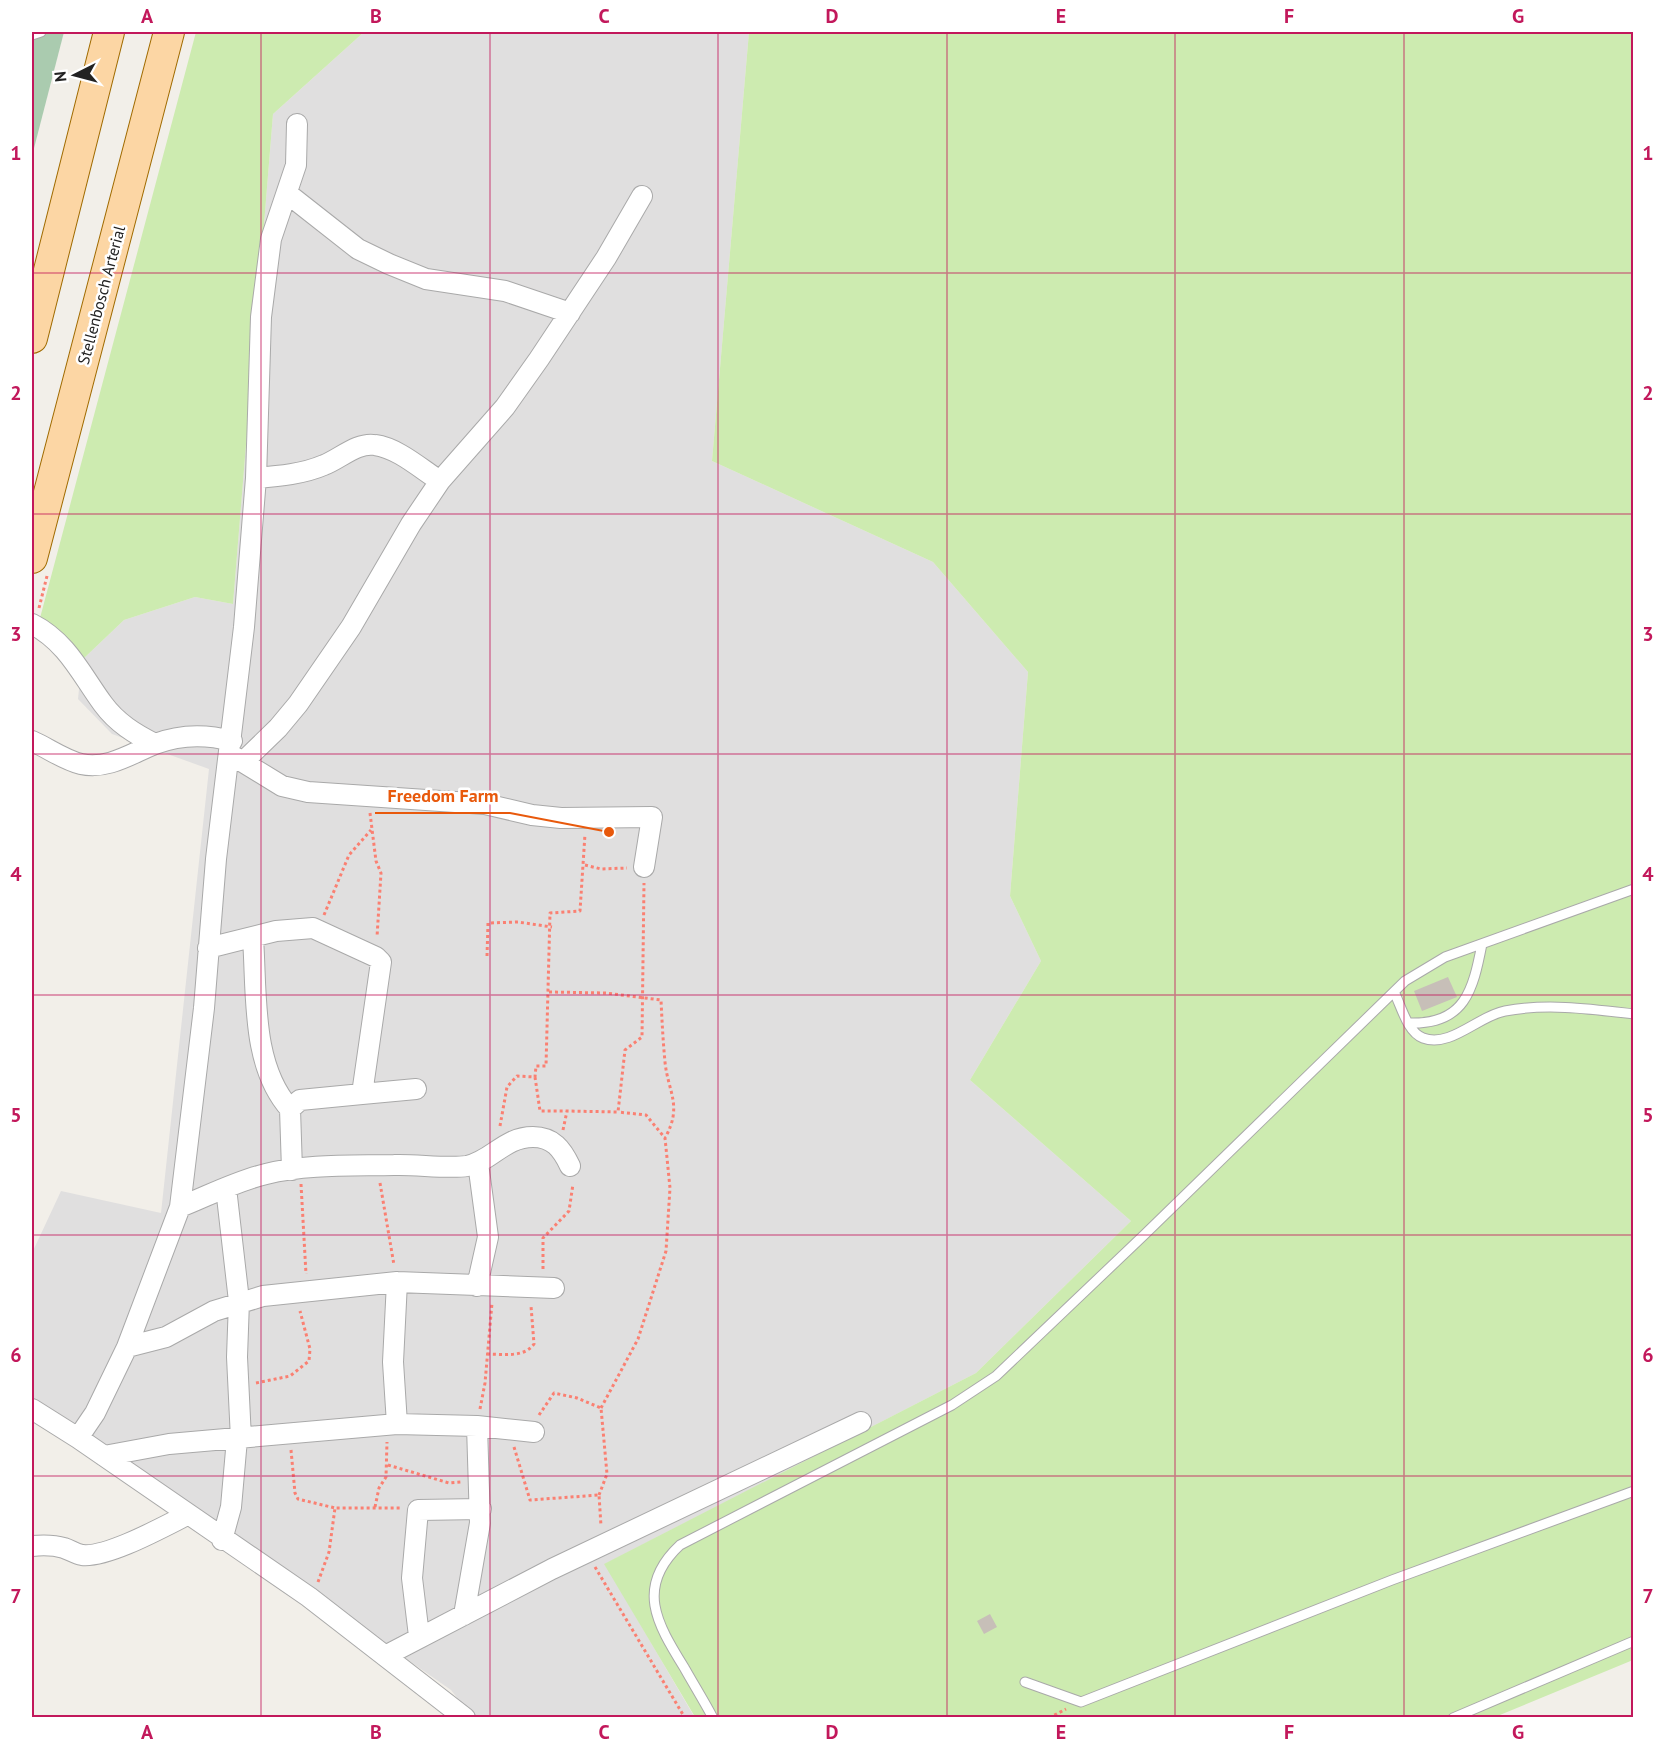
<svg xmlns="http://www.w3.org/2000/svg" width="1665" height="1749" font-family="'PT Sans',sans-serif">
  <rect width="100%" height="100%" fill="#f2efe9"/>
  <path fill="#e0dfdf" d="M364 32H749L712 461 933 562 1028 672 1010 896 1041 961 970 1080 1131 1221 976 1373 605 1564 695 1718 472 1717 451 1690 32 1398V1253L61 1191 161 1213 209 769 112 734 78 699 82 660 124 620 195 597 233 604 273 114Z"/>
  <path fill="#cdebb0" d="M196 32H364L273 114 233 604 195 597 124 620 82 660 40 618Z
    M749 32H1633V1660L1495 1717H695L604 1564 976 1373 1131 1221 970 1080 1041 961 1010 896 1028 672 933 562 712 461Z"/>
  <path fill="#aacbaf" d="M32 32H64L32 156Z"/>
  <path fill="#c7bfb8" d="M1448 977 1457 997 1422 1011 1414 991Z
    M990 1614 997 1627 984 1634 977 1621Z"/>
  <g fill="none" stroke-linecap="round" stroke-linejoin="round">
    <g stroke="#a9a9a9" stroke-width="11">
      <path id="service" d="M32 35 41 32
        M1394 992C1401 1005 1407 1032 1423 1038 1451 1048 1478 1016 1505 1011 1547 1003 1591 1009 1634 1014
        M1409 1023C1465 1025 1473 990 1482 944
        M1025 1682 1081 1702 1392 1580 1634 1491
        M713 1718C704 1701 694 1685 685 1669 658 1625 634 1588 680 1545L952 1405 996 1376 1143 1236 1405 981 1445 957 1634 889
        M1453 1718 1634 1641"/>
    </g>
    <g stroke="#a9a9a9" stroke-width="22">
      <path id="minor" d="M288 194 358 249 389 264 426 279 505 291 570 313
        M256 478C280 476 303 474 324 465 340 459 357 442 375 445 398 448 421 469 440 481
        M32 624C67 642 81 674 103 704 117 723 135 734 155 744
        M32 741C48 748 64 760 81 764 108 770 132 753 155 744 181 734 206 734 232 741
        M233 756 282 786 308 792 485 804 532 815 561 818 652 817 644 867
        M243 762 278 728 298 704 351 627 411 524 440 481 505 407 539 359 606 258 642 196
        M253 938C257 995 251 1065 290 1109
        M208 948 276 931 313 928 376 957 381 962 362 1094 300 1100 290 1109 292 1170
        M362 1094 416 1089
        M226 1188 239 1301 237 1357 241 1439
        M180 1207C208 1196 236 1181 266 1174 306 1164 352 1166 394 1165 415 1164 448 1169 467 1166 492 1161 504 1137 533 1137 553 1137 562 1149 570 1166
        M477 1286 488 1237 478 1163
        M127 1347 166 1337 214 1311 263 1296 397 1282 554 1288
        M32 1409 78 1438 309 1597 465 1718
        M397 1424 393 1362 397 1282
        M78 1438 95 1413 127 1347 180 1207 204 1008 216 859 244 627 256 478 261 317 271 239 296 165 297 124
        M104 1456 169 1444 397 1424 477 1426 534 1432
        M222 1540 231 1507 237 1439
        M32 1546C42 1545 54 1545 64 1548 70 1550 76 1554 82 1555 107 1558 163 1527 187 1515
        M464 1615 480 1523 477 1426
        M419 1636 412 1578 418 1510 481 1509
        M385 1656 552 1569 861 1422"/>
    </g>
    <g stroke="#a06b00" stroke-width="32">
      <path id="primary" d="M32 338 109 32
        M32 558 169 32"/>
    </g>
    <path stroke="#fa8072" stroke-width="3" stroke-dasharray="3 3" stroke-linecap="butt" d="M39 608 47 576
      M370 813 376 861 381 873 377 937
      M585 865 601 869 627 868
      M324 915 349 855 371 830
      M487 956 488 923 518 922 552 927
      M549 992 606 993 661 1000C662 1021 663 1041 665 1062 668 1092 683 1106 665 1138
      M535 1077 540 1111H567
      M500 1126 507 1087 517 1076 535 1077 536 1066H546L550 913 580 911 585 834
      M563 1130 567 1111 618 1112 625 1050 642 1037 644 883
      M380 1183 394 1265
      M301 1184 306 1274
      M543 1269V1238L569 1211 573 1184
      M487 1354C503 1354 524 1358 534 1344L531 1306
      M256 1383 290 1376 309 1361 310 1349 300 1311
      M601 1408 638 1339 666 1251 670 1188 665 1138 646 1115 618 1112
      M480 1409 485 1383 492 1303
      M539 1415 554 1393 577 1398 601 1408 607 1474 599 1495
      M514 1447 530 1500 599 1495 601 1526
      M291 1450 295 1493 298 1499 335 1508
      M388 1465 449 1483 461 1482
      M375 1507 379 1488 386 1477 387 1442
      M595 1567 685 1718
      M318 1582 329 1552 335 1508H401
      M1049 1718 1066 1709"/>
    <use href="#service" stroke="#fff" stroke-width="9"/>
    <use href="#minor" stroke="#fff" stroke-width="20"/>
    <use href="#primary" stroke="#fcd6a4" stroke-width="30"/>
  </g>
  <path fill="none" stroke="#c2185b" stroke-width="1.5" stroke-opacity="0.55" d="M261 32V1718M490 32V1718M718 32V1718M947 32V1718M1175 32V1718M1404 32V1718M32 273H1634M32 514H1634M32 754H1634M32 995H1634M32 1235H1634M32 1476H1634"/>
  <g text-anchor="middle" dominant-baseline="central" stroke-width="5" stroke-linejoin="round" paint-order="stroke">
    <g font-size="16" fill="#222" stroke="#fff">
      <text transform="translate(101 295) rotate(-75)">Stellenbosch Arterial</text>
    </g>
  </g>
  <path fill="none" stroke="#e8590c" stroke-width="2" d="M609 832L510 813H375"/>
  <circle fill="#e8590c" stroke="#fff" stroke-width="2" cx="609" cy="832" r="6"/>
  <g font-size="18" text-anchor="middle" font-weight="bold" fill="#e8590c" stroke="#fff" stroke-width="5" stroke-linejoin="round" paint-order="stroke">
    <text x="443" y="802">Freedom Farm</text>
  </g>
  <rect width="1665" height="1749" fill="none" stroke="#ffffff" stroke-width="66"/>
  <g transform="translate(75 75) rotate(264)" stroke="#ffffff" stroke-width="4.5" paint-order="stroke">
  <path d="M0-4.5L10 22L0 15L-10 22Z" fill="#222222"/>
  <text y="-9" font-size="16" font-weight="bold" text-anchor="middle" fill="#222222">N</text>
  </g>
  <rect x="33" y="33" width="1599" height="1683" fill="none" stroke="#c2185b" stroke-width="2"/>
  <g font-size="20" text-anchor="middle" font-weight="bold" fill="#c2185b">
    <text x="147" y="23">A</text>
    <text x="376" y="23">B</text>
    <text x="604" y="23">C</text>
    <text x="832" y="23">D</text>
    <text x="1061" y="23">E</text>
    <text x="1289" y="23">F</text>
    <text x="1518" y="23">G</text>
    <text x="16" y="160">1</text>
    <text x="1648" y="160">1</text>
    <text x="16" y="400">2</text>
    <text x="1648" y="400">2</text>
    <text x="16" y="641">3</text>
    <text x="1648" y="641">3</text>
    <text x="16" y="881">4</text>
    <text x="1648" y="881">4</text>
    <text x="16" y="1122">5</text>
    <text x="1648" y="1122">5</text>
    <text x="16" y="1362">6</text>
    <text x="1648" y="1362">6</text>
    <text x="16" y="1603">7</text>
    <text x="1648" y="1603">7</text>
    <text x="147" y="1739">A</text>
    <text x="376" y="1739">B</text>
    <text x="604" y="1739">C</text>
    <text x="832" y="1739">D</text>
    <text x="1061" y="1739">E</text>
    <text x="1289" y="1739">F</text>
    <text x="1518" y="1739">G</text>
  </g>
</svg>
